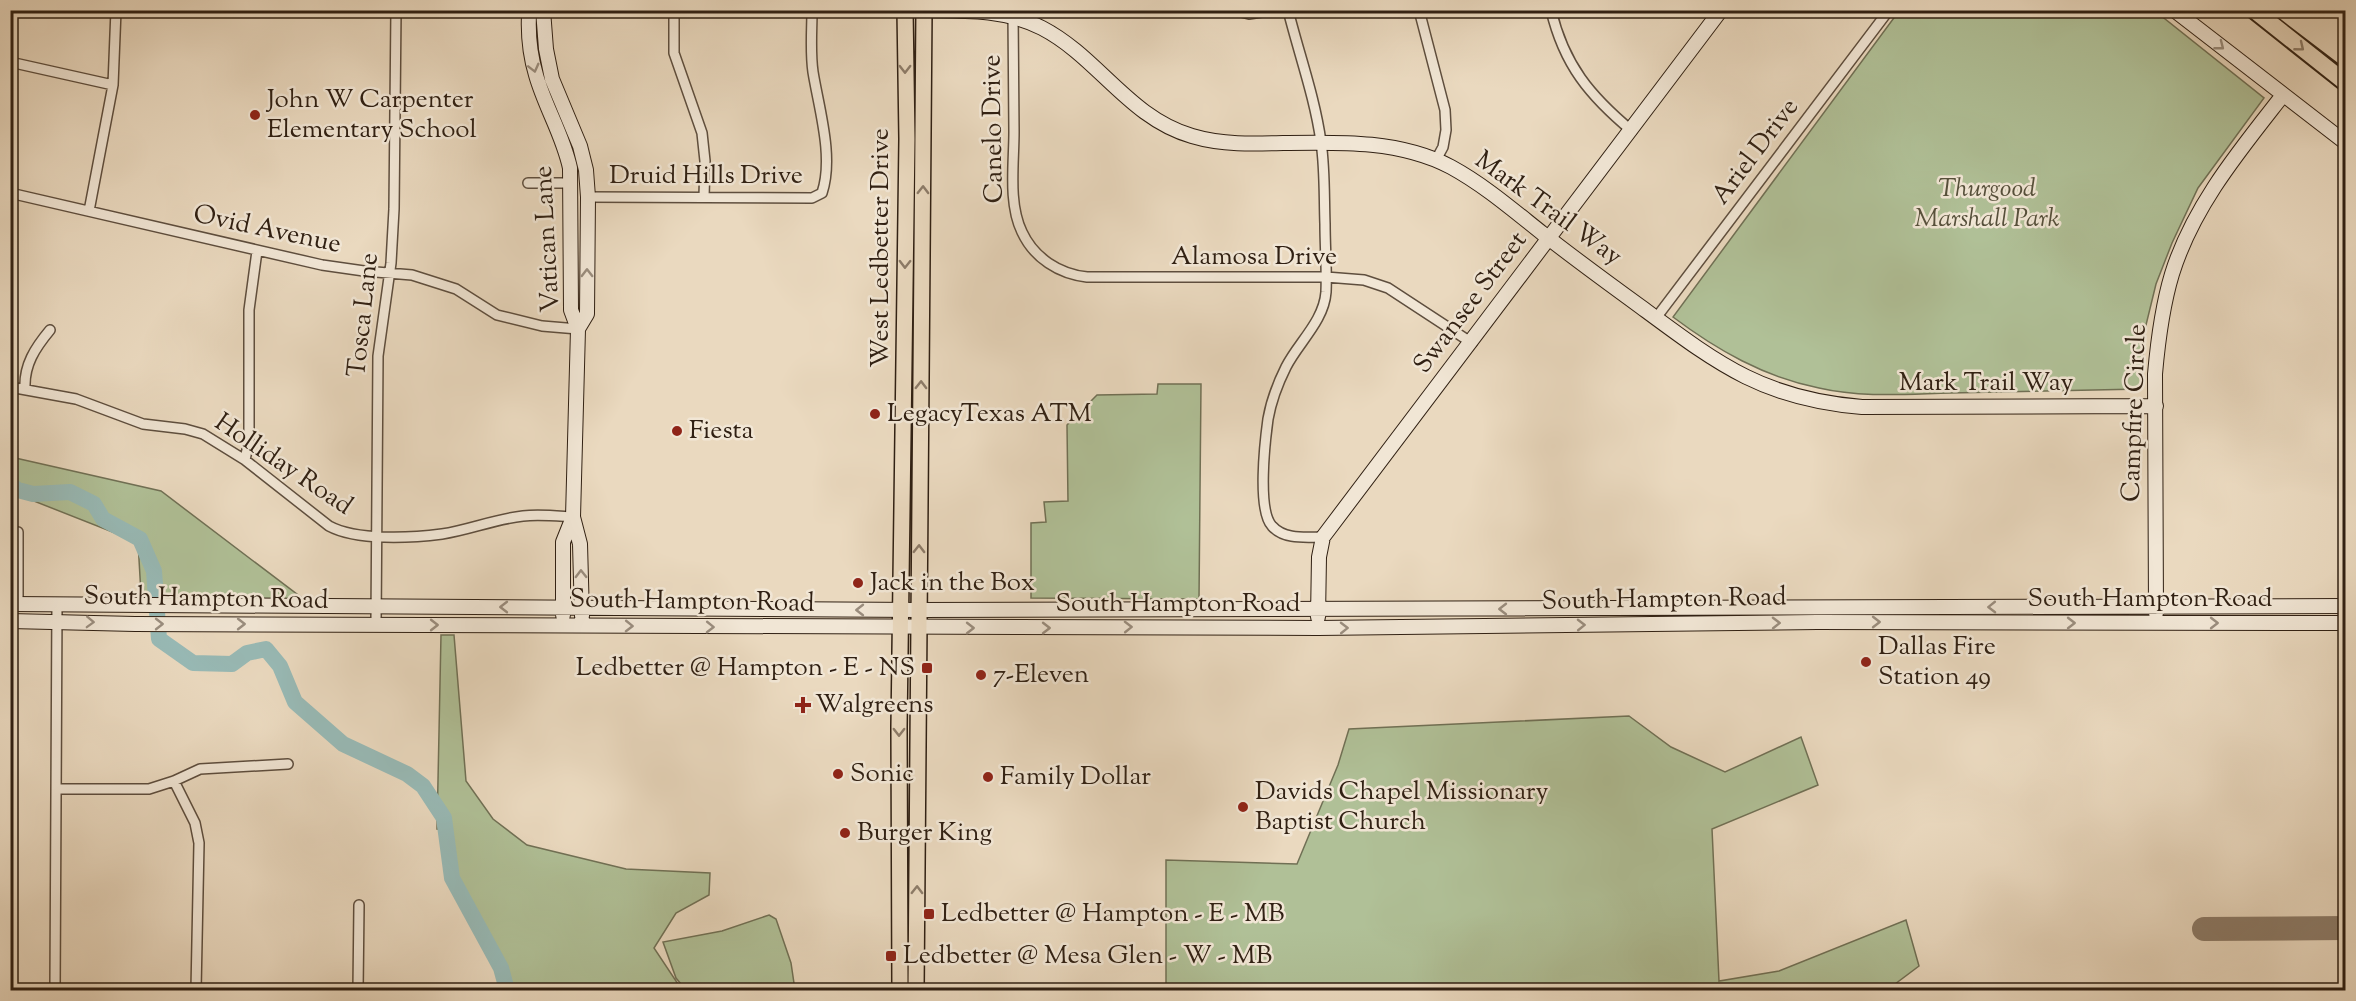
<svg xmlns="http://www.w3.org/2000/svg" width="2356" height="1001" font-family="'Sorts Mill Goudy',serif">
  <rect width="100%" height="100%" fill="#ead9bf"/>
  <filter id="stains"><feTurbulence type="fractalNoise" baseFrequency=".00333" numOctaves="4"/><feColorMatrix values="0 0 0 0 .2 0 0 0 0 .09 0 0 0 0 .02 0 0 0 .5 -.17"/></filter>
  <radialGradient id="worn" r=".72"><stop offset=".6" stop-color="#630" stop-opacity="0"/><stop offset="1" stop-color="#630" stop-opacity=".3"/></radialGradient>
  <path fill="#b0c097" stroke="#707055" stroke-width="1.5" d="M1899 11H2155L2264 98 2198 188 2172 243 2156 284 2145 329 2141 389C2077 390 2014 392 1950 393 1907 394 1862 398 1819 388 1764 377 1717 350 1673 317Z
    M1158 384H1201L1199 599 1031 598V523L1046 522 1044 502 1068 501 1067 425 1097 395 1157 394Z
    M11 457 161 491 306 601 141 594 138 542 11 492Z
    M441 635H454L466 781 493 819 527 845 626 869 710 873 709 895 676 913 654 948 682 990H499L496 963 456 891 447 830 437 829Z
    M1629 716 1671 747 1725 772 1801 737 1818 785 1712 829 1719 981 1779 971 1906 920 1919 966 1887 990H1166V860L1297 864 1338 765 1349 729Z
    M769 915 776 919 791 963 795 990H686L676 978 663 942 722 931Z"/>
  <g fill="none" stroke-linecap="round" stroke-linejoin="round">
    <path stroke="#98bab6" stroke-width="16" d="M10 485 18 490 33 494 70 492 94 504 103 519 140 539 154 571 159 639 193 663 232 664 247 653 266 649 280 666 295 702 343 744 407 774 423 786 444 818 452 878 501 968 507 990"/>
    <path stroke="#8d7c69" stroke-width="24" d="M2204 929 2346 928"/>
    <g stroke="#5e4e3e" stroke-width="12">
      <path id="street" d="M674 10V53L702 133 705 161 704 197
        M1234 10 1249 14 1275 10
        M1288 10C1299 54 1315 98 1321 142 1325 169 1324 197 1325 224 1325 247 1327 270 1326 292 1324 321 1298 343 1286 367 1278 383 1271 402 1268 419 1265 441 1257 510 1272 526 1284 540 1306 537 1323 537
        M1419 10 1445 110 1446 130 1443 147 1436 160
        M1551 10C1564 65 1590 96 1632 131
        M1013 13C1013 53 1014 92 1014 132 1014 164 1008 203 1022 232 1034 258 1059 274 1087 277H1326L1364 280 1388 288 1472 343
        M10 62 113 85
        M528 183H571
        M10 193 322 265 364 271 412 275 456 289 497 315 542 326 578 329
        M588 197 812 198 822 193C834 157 819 109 813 72 810 51 812 31 812 10
        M89 211 113 85 116 10
        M1656 318 1889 10
        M10 387 76 399 143 424 185 429 203 434 245 460 329 526C357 541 411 538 442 534 469 530 495 519 523 516 539 514 557 516 573 517
        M25 388C24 365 35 348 50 330
        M245 460 249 440V310L257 251
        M18 532V604
        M376 624 378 356 391 263 394 209 396 10
        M174 781 195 823 199 843 196 990
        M56 789H149L174 781 200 769 288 764
        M55 990 57 603
        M358 990 359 905"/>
    </g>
    <g stroke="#302013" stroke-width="16">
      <path id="secondary" d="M532 10 529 15C528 36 530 55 536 75 545 107 563 135 570 168L571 310 578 329 573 517 580 544 582 616
        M543 10 546 49 552 79 580 146 586 170 588 197 587 314 578 329
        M910 10C954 11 1002 7 1042 28 1098 57 1129 118 1192 136 1222 145 1253 144 1283 143 1339 142 1400 140 1451 167 1484 185 1513 210 1542 233 1575 259 1608 283 1641 307 1718 364 1763 399 1862 407L2156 406
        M2174 10 2346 143
        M10 604 918 610 2346 606
        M2156 613 2155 374C2158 340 2162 307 2172 274 2193 206 2240 150 2283 95
        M563 615V542L573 517
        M1318 617 1319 557 1323 537 1721 10
        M10 621 135 624 1318 628 1817 622 2346 623"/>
    </g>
    <g stroke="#302013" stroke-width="18">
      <path id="primary" d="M900 990 899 727 907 139 905 10
        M916 990 924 10"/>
    </g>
    <g stroke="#302013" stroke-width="20">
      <path id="highway" d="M2254 10 2346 83
        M2282 10 2346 59
        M2308 10 2346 40
        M2324 10 2346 23"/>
    </g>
    <use href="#street" stroke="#f1e6d5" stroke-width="9"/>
    <use href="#secondary" stroke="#f1e6d5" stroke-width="14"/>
    <use href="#primary" stroke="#ead9bf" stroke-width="15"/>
    <use href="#highway" stroke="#ead9bf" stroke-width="16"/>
  </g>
  <defs><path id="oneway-chevron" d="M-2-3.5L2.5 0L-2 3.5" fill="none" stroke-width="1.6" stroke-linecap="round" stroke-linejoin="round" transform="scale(1.5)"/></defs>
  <g stroke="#9a8d7e">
    <use href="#oneway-chevron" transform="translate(2220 46) rotate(38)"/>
    <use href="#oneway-chevron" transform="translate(534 68) rotate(76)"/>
    <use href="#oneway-chevron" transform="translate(587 273) rotate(-90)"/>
    <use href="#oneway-chevron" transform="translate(581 574) rotate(-91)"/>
    <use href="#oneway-chevron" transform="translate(504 607) rotate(-180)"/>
    <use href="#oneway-chevron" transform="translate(1992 607) rotate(179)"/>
    <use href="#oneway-chevron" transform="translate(1503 609) rotate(180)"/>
    <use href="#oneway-chevron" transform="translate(860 610) rotate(-180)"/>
    <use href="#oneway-chevron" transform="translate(90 622) rotate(2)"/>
    <use href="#oneway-chevron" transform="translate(1876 622)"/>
    <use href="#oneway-chevron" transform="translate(1776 623) rotate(-1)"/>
    <use href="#oneway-chevron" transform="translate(2071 623)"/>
    <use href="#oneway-chevron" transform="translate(2214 623)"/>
    <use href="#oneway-chevron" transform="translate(159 624)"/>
    <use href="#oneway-chevron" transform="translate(241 624)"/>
    <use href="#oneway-chevron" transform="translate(434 625)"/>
    <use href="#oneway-chevron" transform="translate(1581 625) rotate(-1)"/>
    <use href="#oneway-chevron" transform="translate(629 626) rotate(1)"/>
    <use href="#oneway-chevron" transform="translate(710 627) rotate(1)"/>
    <use href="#oneway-chevron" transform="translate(1128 627) rotate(-1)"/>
    <use href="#oneway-chevron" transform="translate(970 628)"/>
    <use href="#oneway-chevron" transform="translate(1046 628)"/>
    <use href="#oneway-chevron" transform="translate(1344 628) rotate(-1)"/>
  </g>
  <g stroke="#8d7c69">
    <use href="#oneway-chevron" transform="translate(2300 47) rotate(39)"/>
    <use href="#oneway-chevron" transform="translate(905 69) rotate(90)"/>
    <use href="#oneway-chevron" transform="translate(923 190) rotate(-89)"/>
    <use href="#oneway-chevron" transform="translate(905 264) rotate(91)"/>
    <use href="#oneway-chevron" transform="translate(921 385) rotate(-89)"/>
    <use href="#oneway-chevron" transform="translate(919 549) rotate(-89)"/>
    <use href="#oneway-chevron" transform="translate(899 732) rotate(90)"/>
    <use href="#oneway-chevron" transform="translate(917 890) rotate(-89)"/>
  </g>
  <g fill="#8f2418" stroke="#f1e6d5" stroke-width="2">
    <circle cx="255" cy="115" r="6"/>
    <circle cx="875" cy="414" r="6"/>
    <circle cx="677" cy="431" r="6"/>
    <circle cx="858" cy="583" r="6"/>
    <circle cx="1866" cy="662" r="6"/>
    <rect x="921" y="662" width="12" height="12" rx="3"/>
    <circle cx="981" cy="675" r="6"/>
    <path d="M800 696h6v6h6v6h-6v6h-6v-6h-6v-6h6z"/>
    <circle cx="838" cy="774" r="6"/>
    <circle cx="988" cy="777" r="6"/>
    <circle cx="1243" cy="807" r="6"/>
    <circle cx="845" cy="833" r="6"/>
    <rect x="923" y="908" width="12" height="12" rx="3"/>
    <rect x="885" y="950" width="12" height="12" rx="3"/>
  </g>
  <g text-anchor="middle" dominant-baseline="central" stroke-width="5" stroke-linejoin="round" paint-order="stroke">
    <g font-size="26" fill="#302013" stroke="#f1e6d5" text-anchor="start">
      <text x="267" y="100">John W Carpenter<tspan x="267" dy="30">Elementary School</tspan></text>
      <text x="887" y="414">LegacyTexas ATM</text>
      <text x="689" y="431">Fiesta</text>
      <text x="870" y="583">Jack in the Box</text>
      <text x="1878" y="647">Dallas Fire<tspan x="1878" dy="30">Station 49</tspan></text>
      <text x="915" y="668" text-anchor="end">Ledbetter @ Hampton - E - NS</text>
      <text x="993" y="675">7-Eleven</text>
      <text x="815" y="705">Walgreens</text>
      <text x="850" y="774">Sonic</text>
      <text x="1000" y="777">Family Dollar</text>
      <text x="1255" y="792">Davids Chapel Missionary<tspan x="1255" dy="30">Baptist Church</tspan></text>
      <text x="857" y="833">Burger King</text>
      <text x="941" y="914">Ledbetter @ Hampton - E - MB</text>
      <text x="903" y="956">Ledbetter @ Mesa Glen - W - MB</text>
    </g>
    <g font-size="26" fill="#302013" stroke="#f1e6d5">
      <text transform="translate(994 129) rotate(-91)">Canelo Drive</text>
      <text transform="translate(1756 152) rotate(-53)">Ariel Drive</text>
      <text x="706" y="176">Druid Hills Drive</text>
      <text transform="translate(1548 209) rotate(36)">Mark Trail Way</text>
      <text transform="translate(267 230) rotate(12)">Ovid Avenue</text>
      <text transform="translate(548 239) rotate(-93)">Vatican Lane</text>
      <text transform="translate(881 248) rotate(-90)">West Ledbetter Drive</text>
      <text x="1254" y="257">Alamosa Drive</text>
      <text transform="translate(1471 303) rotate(-53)">Swansee Street</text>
      <text transform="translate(364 315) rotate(-84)">Tosca Lane</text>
      <text x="1986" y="383">Mark Trail Way</text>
      <text transform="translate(2135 413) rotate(-88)">Campfire Circle</text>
      <text transform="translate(283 465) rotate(34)">Holliday Road</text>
      <text transform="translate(206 599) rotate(1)">South Hampton Road</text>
      <text x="2150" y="599">South Hampton Road</text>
      <text transform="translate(1664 600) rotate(-1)">South Hampton Road</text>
      <text transform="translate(692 602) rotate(1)">South Hampton Road</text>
      <text x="1178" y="604">South Hampton Road</text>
    </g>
    <g font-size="26" font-style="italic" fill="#56503b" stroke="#f1e6d5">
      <text x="1987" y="189">Thurgood<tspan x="1987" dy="30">Marshall Park</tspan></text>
    </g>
  </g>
  <rect width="2356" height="1001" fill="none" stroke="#ead9bf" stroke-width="36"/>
  <rect x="12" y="12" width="2332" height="977" fill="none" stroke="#302013" stroke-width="3"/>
  <rect x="18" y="18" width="2320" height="965" fill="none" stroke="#302013" stroke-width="1.5"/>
  <rect width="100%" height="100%" filter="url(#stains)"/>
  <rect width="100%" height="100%" fill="url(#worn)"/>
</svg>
